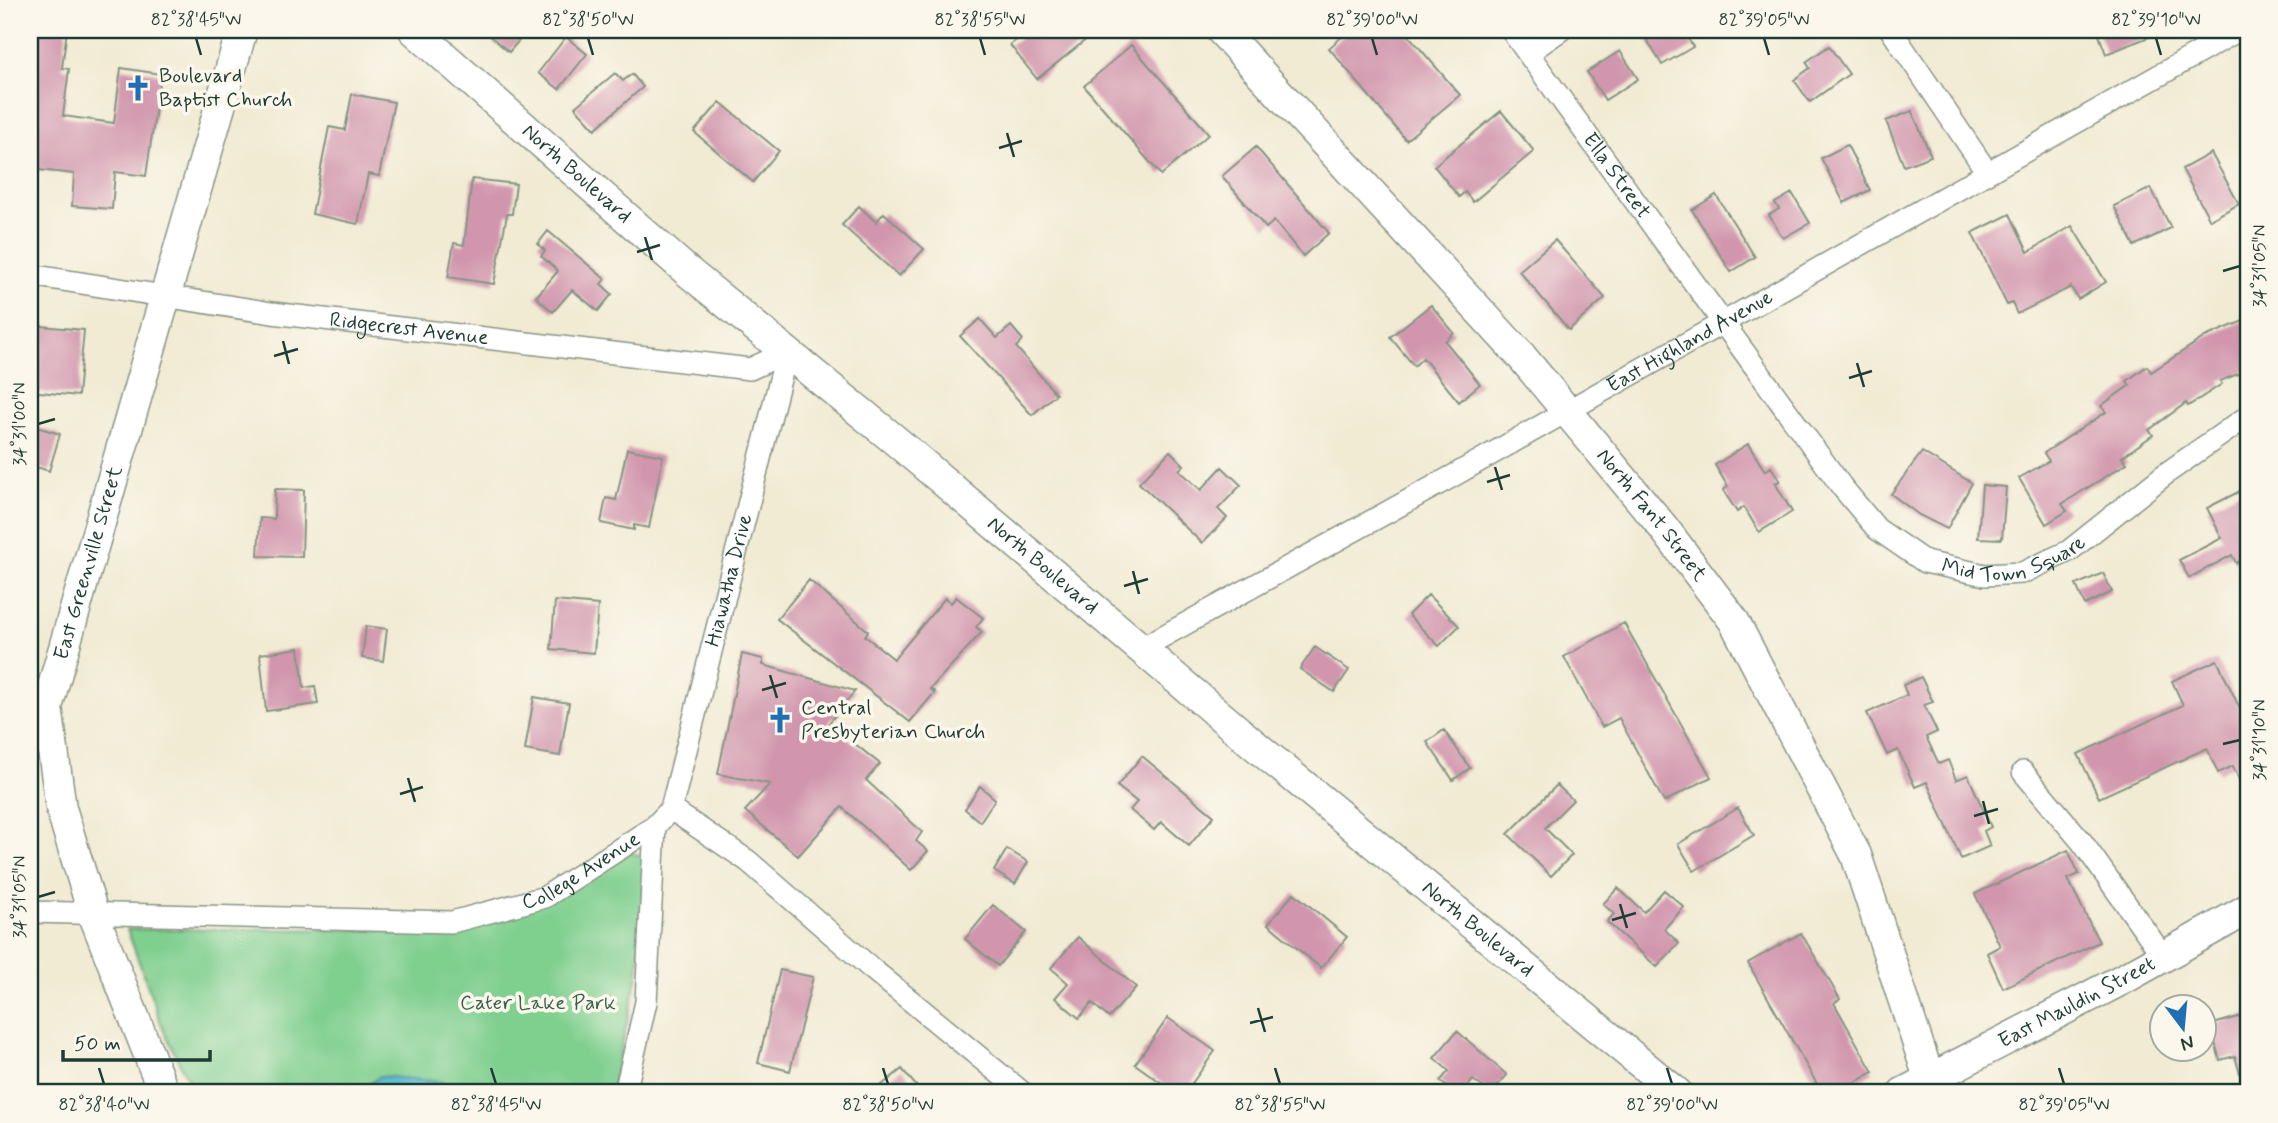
<svg xmlns="http://www.w3.org/2000/svg" width="2278" height="1123" font-family="Mynerve,sans-serif">
  <rect width="100%" height="100%" fill="#fbf7ec"/>
  <filter id="ink" filterUnits="userSpaceOnUse"><feTurbulence type="fractalNoise" baseFrequency=".0143" numOctaves="2"/><feDisplacementMap in="SourceGraphic" scale="14" xChannelSelector="R" yChannelSelector="G"/><feConvolveMatrix kernelMatrix="1 2 1 2 8 2 1 2 1" color-interpolation-filters="sRGB"/></filter>
  <filter id="wash" filterUnits="userSpaceOnUse"><feTurbulence type="fractalNoise" baseFrequency=".00686" numOctaves="4" result="noise"/><feDisplacementMap in="SourceGraphic" scale="28" xChannelSelector="R" yChannelSelector="G"/><feGaussianBlur stdDeviation="1.57" result="paint"/><feColorMatrix in="noise" values="0 0 0 0 0 0 0 0 0 0 0 0 0 0 0 0 0 1.4 0 .05"/><feComposite in="paint" operator="in"/></filter>
  <g filter="url(#wash)">
    <rect width="100%" height="100%" fill="#f1ebd4"/>
    <path fill="#7fcf8f" stroke="#4f8662" stroke-width="2" d="M631 852 646 859 638 975 611 1093H194L164 1031 127 929 427 930 507 917Z"/>
    <path fill="#50b5cf" stroke="#387982" stroke-width="2" d="M380 1076 442 1082 451 1093H359Z"/>
    <g id="blocks">
      <path fill="#d196ad" d="M30 30H67L62 68 69 69 63 116 114 123 121 68 161 74 146 176 115 172 112 209 72 206 74 174 30 169Z
        M483 30H528L509 52Z
        M1029 30H1098L1037 79 1010 45Z
        M1350 30H1404L1460 95 1406 140 1329 48Z
        M1641 30H1683L1693 47 1662 65Z
        M2097 30H2164V31L2106 54Z
        M566 37 587 54 559 89 538 73Z
        M1131 45 1209 134 1161 175 1084 86Z
        M1829 46 1849 74 1810 102 1794 80 1810 68 1806 62Z
        M1620 51 1638 79 1605 100 1587 72Z
        M615 73 623 81 632 74 643 87 595 129 575 107Z
        M352 94 394 102 379 176 368 174 358 224 312 214 329 127 345 130Z
        M720 102 779 151 753 182 694 132Z
        M1501 111 1534 151 1473 202 1465 192 1459 197 1434 166Z
        M1912 111 1931 156 1904 166 1886 121Z
        M1847 145 1870 190 1844 203 1821 158Z
        M1256 147 1329 233 1303 256 1274 221 1266 228 1222 176Z
        M2211 153 2239 204 2210 220 2182 169Z
        M472 179 516 184 512 214H507L494 284 448 277 454 243 464 245Z
        M2151 188 2171 228 2134 246 2114 206Z
        M1792 193 1810 223 1783 238 1769 215 1779 209 1775 203Z
        M1716 195 1755 257 1731 272 1692 210Z
        M859 206 876 222 884 213 924 249 899 276 842 225Z
        M2010 214 2028 252 2072 226 2106 282 2078 299 2071 287 2017 314 2012 303 2007 305 1972 233Z
        M548 231 605 279 601 284 612 294 598 311 572 290 553 312 536 297 558 271 541 256 545 251 538 244Z
        M1555 240 1605 298 1569 330 1519 271Z
        M1431 305 1454 333 1445 341 1480 384 1459 402 1423 358 1414 366 1390 337Z
        M980 319 997 338 1011 326 1023 340 1016 347 1056 394 1032 415 960 336Z
        M2248 319V370L2220 381 2222 384 2188 406 2186 403 2149 430 2153 435 2122 457 2127 463 2062 504 2067 511 2046 524 2019 478 2049 461 2044 453 2106 412 2101 406 2130 385 2127 381 2147 366 2151 372 2205 337Z
        M30 325 84 330 78 396 30 391Z
        M30 425 60 434 49 471 30 465Z
        M1748 444 1765 471 1771 467 1780 481 1775 483 1792 512 1759 532 1744 507 1737 512 1723 490 1728 487 1715 465Z
        M627 449 663 456 649 528 634 525V530L601 523 606 498 616 500Z
        M1170 451 1184 465 1179 470 1201 490 1222 467 1241 485 1218 509 1227 518 1202 543 1139 483Z
        M1922 452 1972 483 1947 529 1919 515 1891 494Z
        M1982 485 2006 487 2002 539 1978 538Z
        M2248 487V556L2236 563 2232 555 2189 578 2179 560 2222 538 2207 508Z
        M275 489 304 490 302 557 258 556 260 518 274 519Z
        M2103 573 2112 592 2085 605 2076 585Z
        M809 580 868 631 865 636 894 659 945 598 951 603 956 597 983 618 976 627 982 632 930 689 935 692 910 722 777 619Z
        M1428 595 1459 626 1439 646 1408 615Z
        M555 601 598 605 594 653 551 649Z
        M1624 623 1711 777 1664 802 1619 718 1602 727 1564 657Z
        M366 626 387 629 383 661 362 658Z
        M1315 647 1349 670 1334 692 1300 669Z
        M299 648 304 688 315 686 318 704 266 711 260 654Z
        M742 654 763 659V665L855 691 829 723 880 764 866 780 922 832 916 841 928 851 911 870 842 807 798 856 745 811 770 784 718 774Z
        M2217 660 2248 726V799L2233 766 2218 773 2207 748 2099 798 2078 754 2183 705 2172 681Z
        M1921 677 1933 702 1924 705 1937 732 1926 737 1939 764 1948 760 1956 780 1968 775 1991 827 1984 831 1990 846 1961 859 1927 782 1915 787 1898 750 1887 755 1867 713 1907 695 1903 685Z
        M534 697 569 703 560 756 525 750Z
        M1444 730 1470 768 1453 780 1427 742Z
        M1142 756 1214 816 1189 846 1161 822 1154 830 1130 810 1137 802 1117 786Z
        M1557 785 1573 800 1545 828 1572 855 1551 876 1508 834Z
        M980 786 995 799 980 822 965 809Z
        M1738 808 1754 835 1694 871 1678 844Z
        M1007 849 1028 862 1015 884 994 871Z
        M2068 850 2079 874 2068 879 2099 942 2003 988 1987 953 2000 946 1975 894Z
        M1618 888 1644 912 1664 890 1684 907 1664 929 1679 943 1657 967 1607 922 1614 914 1603 904Z
        M1294 893 1347 937 1321 968 1268 924Z
        M993 905 1026 932 998 966 965 939Z
        M1801 933 1840 999 1834 1003 1873 1072 1836 1093H1822L1748 963Z
        M1078 937 1136 987 1109 1018 1092 1003 1079 1018 1055 998 1068 983 1051 968Z
        M780 970 813 977 790 1071 758 1063Z
        M2248 1014V1087L2244 1088 2235 1056 2220 1060 2210 1025Z
        M1168 1018 1215 1051 1185 1093H1176L1135 1064Z
        M1457 1031 1507 1075 1491 1093 1473 1080 1462 1093H1454L1440 1081 1449 1071 1434 1058Z
        M902 1069 922 1093H872Z"/>
    </g>
  </g>
  <g filter="url(#ink)">
    <use href="#blocks" fill-opacity="0" stroke="#889484" stroke-width="2"/>
    <g fill="none" stroke-linecap="round" stroke-linejoin="round">
      <g stroke="#889484" stroke-width="24">
        <g id="street">
          <path id="s1" d="M1511 30 1842 487 1877 529 1925 562 1985 575 2022 573 2069 551 2168 472 2248 416"/>
          <path d="M1891 30 1987 172"/>
          <path d="M1528 53 1561 30"/>
          <path id="s2" d="M30 275 272 313 750 369 787 352"/>
          <path id="s3" d="M1140 649 1451 477 2239 30"/>
          <path d="M30 738 47 707"/>
          <path d="M2023 772 2082 842 2163 956"/>
          <path id="s4" d="M671 809 787 352"/>
          <path d="M671 809 748 861 872 969 1023 1093"/>
          <path id="s5" d="M30 912 452 922 545 897 655 826 671 809"/>
          <path d="M625 1093 646 1002 655 826"/>
        </g>
      </g>
      <g stroke="#889484" stroke-width="33">
        <g id="secondary">
          <path id="s6" d="M414 30 687 271 896 441 1257 747 1677 1093"/>
          <path id="s7" d="M1221 30 1522 357 1663 527 1734 621 1856 855 1934 1093"/>
          <path id="s8" d="M164 1093 93 913 61 808 47 707 242 30"/>
          <path id="s9" d="M1903 1093 2127 977 2248 909"/>
        </g>
      </g>
      <use href="#street" stroke="#fff" stroke-width="21"/>
      <use href="#secondary" stroke="#fff" stroke-width="30"/>
    </g>
  </g>
  <path fill="none" stroke="#1f3d34" stroke-width="2.5" d="M196 38 201 55M588 38 593 55M980 38 985 55M1372 38 1377 55M1764 38 1769 55M2156 38 2161 55M1007 133 1014 157M999 148 1022 141M645 237 652 260M637 252 660 245M2223 271 2240 266M283 341 289 364M274 356 298 349M1857 363 1864 387M1849 378 1872 371M38 424 55 419M1495 467 1502 490M1487 482 1510 475M1133 571 1139 594M1124 586 1148 579M770 675 777 698M762 690 786 683M2223 744 2240 740M408 778 415 802M400 794 423 787M1983 801 1989 824M1974 816 1998 809M38 897 55 892M1620 904 1627 928M1612 920 1636 913M1258 1008 1265 1032M1250 1023 1273 1017M99 1068 104 1084M491 1068 496 1084M883 1068 888 1084M1275 1068 1280 1084M1667 1068 1672 1084M2059 1068 2064 1084"/>
  <defs>
    <g id="church-bare" transform="scale(2.1)"><path d="M-1.2-6h2.4v3.5h3.3v2.4h-3.3V6h-2.4V-.1h-3.3v-2.4h3.3Z" fill="#1f6fb2" stroke="#fbf7ec" stroke-width="2.5" paint-order="stroke"/></g>
  </defs>
  <g fill-rule="evenodd">
    <use href="#church-bare" x="138" y="88"/>
    <use href="#church-bare" x="780" y="720"/>
  </g>
  <g text-anchor="middle" dominant-baseline="central" stroke-width="7" stroke-linejoin="round" paint-order="stroke">
    <g font-size="21" fill="#1f3d34" stroke="#fbf7ec" text-anchor="start">
      <text x="159" y="76">Boulevard<tspan x="159" dy="24">Baptist Church</tspan></text>
      <text x="801" y="708">Central<tspan x="801" dy="24">Presbyterian Church</tspan></text>
    </g>
    <g font-size="21" fill="#1f3d34" stroke="#fbf7ec">
      <text stroke="none"><textPath href="#s6" startOffset="217">North Boulevard</textPath></text>
      <text stroke="none"><textPath href="#s1" startOffset="180">Ella Street</textPath></text>
      <text stroke="none"><textPath href="#s2" startOffset="383">Ridgecrest Avenue</textPath></text>
      <text stroke="none"><textPath href="#s3" startOffset="630">East Highland Avenue</textPath></text>
      <text stroke="none"><textPath href="#s7" startOffset="649">North Fant Street</textPath></text>
      <text stroke="none"><textPath href="#s1" startOffset="770">Mid Town Square</textPath></text>
      <text stroke="none"><textPath href="#s8" startOffset="555">East Greenville Street</textPath></text>
      <text stroke="none"><textPath href="#s6" startOffset="826">North Boulevard</textPath></text>
      <text stroke="none"><textPath href="#s4" startOffset="236">Hiawatha Drive</textPath></text>
      <text stroke="none"><textPath href="#s5" startOffset="562">College Avenue</textPath></text>
      <text stroke="none"><textPath href="#s6" startOffset="1393">North Boulevard</textPath></text>
      <text stroke="none"><textPath href="#s9" startOffset="196">East Mauldin Street</textPath></text>
    </g>
    <g font-size="21" fill="#37624b" stroke="#fbf7ec">
      <text x="538" y="1003">Cater Lake Park</text>
    </g>
  </g>
  <rect width="2278" height="1123" fill="none" stroke="#fbf7ec" stroke-width="77"/>
  <g transform="translate(2183 1028) rotate(164)"><circle r="33" fill="#fbf7ec" stroke="#a3ada2" stroke-width="2"/>
  <path d="M0-5L12 26L0 18L-12 26Z" fill="#1f6fb2"/>
  <text y="-10" font-size="19" font-weight="bold" text-anchor="middle" fill="#1f3d34">N</text>
  </g>
  <path d="M63 1050v10h147v-10" fill="none" stroke="#1f3d34" stroke-width="3.5"/>
  <text x="74" y="1050" font-size="21" fill="#1f3d34" stroke="#fbf7ec" stroke-width="5" paint-order="stroke">50 m</text>
  <rect x="38" y="38" width="2202" height="1046" fill="none" stroke="#1f3d34" stroke-width="2.5"/>
  <g font-size="18" text-anchor="middle" fill="#1f3d34">
    <text x="196" y="25">82°38'45"W</text>
    <text x="588" y="25">82°38'50"W</text>
    <text x="980" y="25">82°38'55"W</text>
    <text x="1372" y="25">82°39'00"W</text>
    <text x="1764" y="25">82°39'05"W</text>
    <text x="2156" y="25">82°39'10"W</text>
    <text transform="translate(2259 266) rotate(-90)" y="6">34°31'05"N</text>
    <text transform="translate(19 424) rotate(-90)" y="6">34°31'00"N</text>
    <text transform="translate(2259 740) rotate(-90)" y="6">34°31'10"N</text>
    <text transform="translate(19 897) rotate(-90)" y="6">34°31'05"N</text>
    <text x="104" y="1110">82°38'40"W</text>
    <text x="496" y="1110">82°38'45"W</text>
    <text x="888" y="1110">82°38'50"W</text>
    <text x="1280" y="1110">82°38'55"W</text>
    <text x="1672" y="1110">82°39'00"W</text>
    <text x="2064" y="1110">82°39'05"W</text>
  </g>
</svg>
